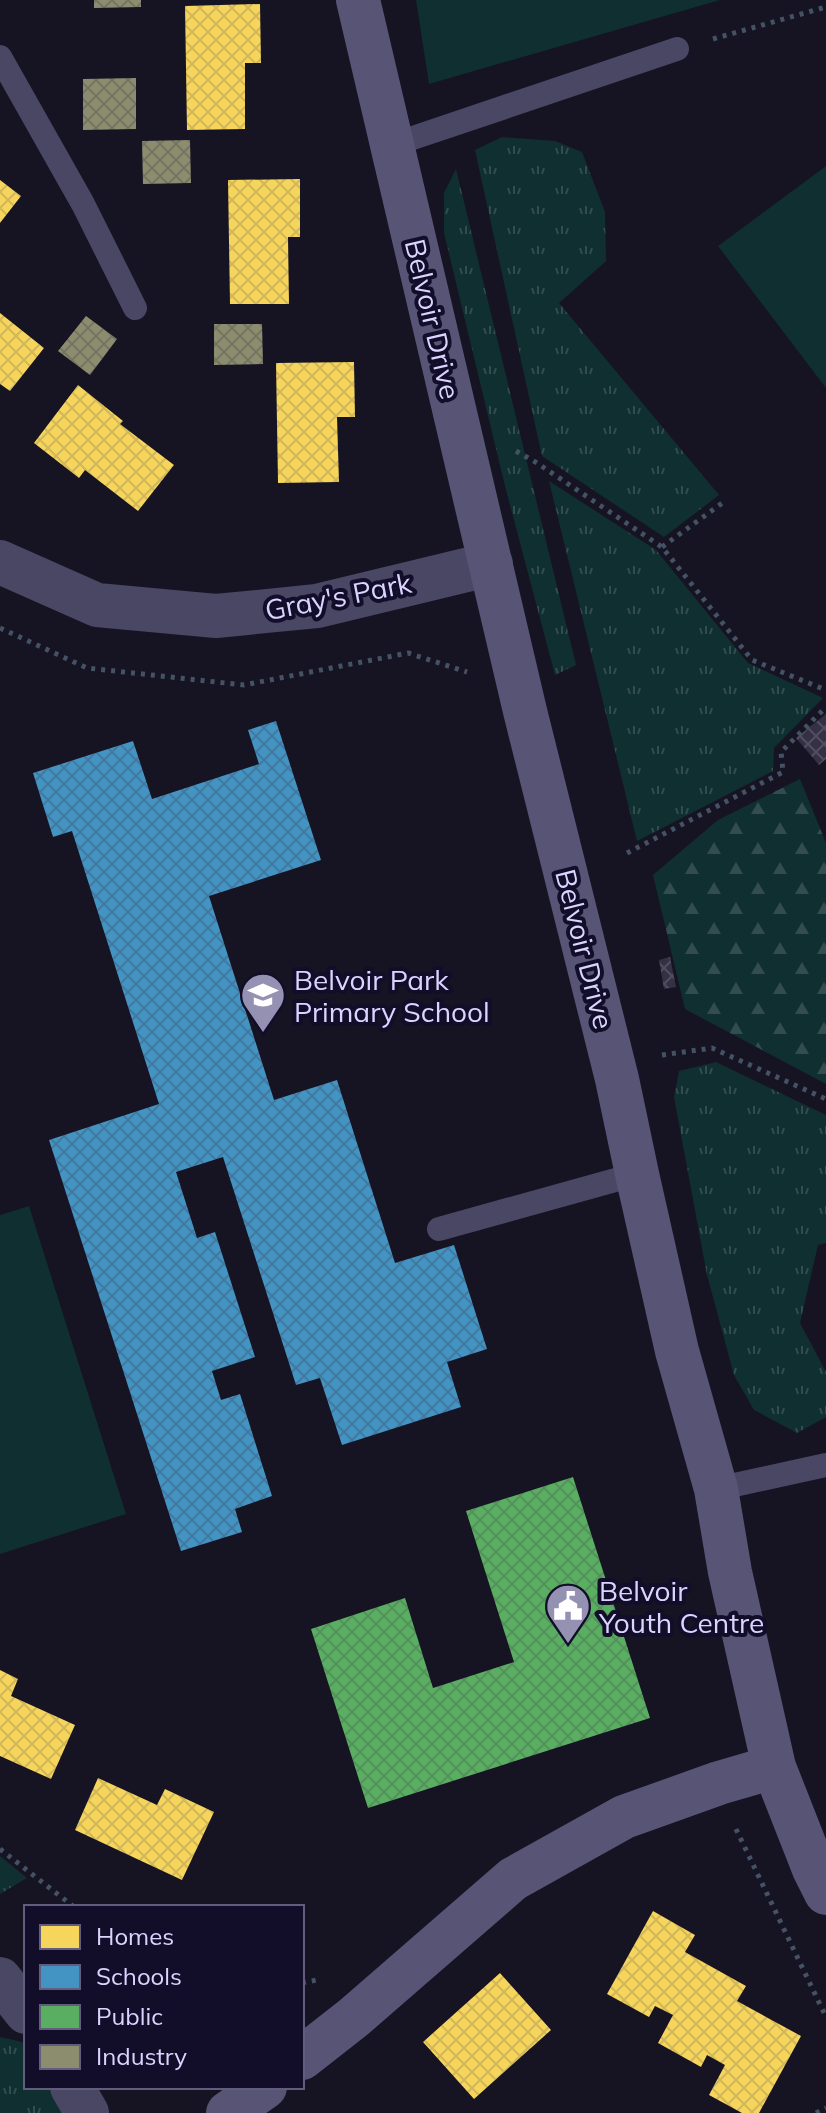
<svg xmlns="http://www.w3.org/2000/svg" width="826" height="2113" font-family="Mulish,sans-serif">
  <defs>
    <pattern id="grass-tufts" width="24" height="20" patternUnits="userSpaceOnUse" patternTransform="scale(2)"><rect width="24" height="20" fill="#102f30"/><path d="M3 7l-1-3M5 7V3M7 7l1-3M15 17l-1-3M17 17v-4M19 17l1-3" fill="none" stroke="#324c4f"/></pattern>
    <pattern id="forest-firs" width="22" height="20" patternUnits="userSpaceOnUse" patternTransform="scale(2)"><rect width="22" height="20" fill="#102f30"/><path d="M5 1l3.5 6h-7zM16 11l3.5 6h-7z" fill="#324c4f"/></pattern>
    <pattern id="homes-cross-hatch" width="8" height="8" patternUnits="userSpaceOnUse" patternTransform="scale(2)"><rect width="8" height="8" fill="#f6d55c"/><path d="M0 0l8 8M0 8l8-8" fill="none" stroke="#d2b759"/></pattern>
    <pattern id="schools-cross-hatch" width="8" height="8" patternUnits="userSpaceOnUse" patternTransform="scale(2)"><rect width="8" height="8" fill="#4393c3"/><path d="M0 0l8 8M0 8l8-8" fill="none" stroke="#427a9f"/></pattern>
    <pattern id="public-cross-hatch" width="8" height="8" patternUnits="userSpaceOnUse" patternTransform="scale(2)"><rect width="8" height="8" fill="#5aae61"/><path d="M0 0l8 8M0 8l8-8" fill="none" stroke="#54925c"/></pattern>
    <pattern id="industry-cross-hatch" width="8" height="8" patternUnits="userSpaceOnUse" patternTransform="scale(2)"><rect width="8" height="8" fill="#8c8c6e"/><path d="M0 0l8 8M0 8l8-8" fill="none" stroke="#767564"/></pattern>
    <pattern id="building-cross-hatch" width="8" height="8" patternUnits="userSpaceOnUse" patternTransform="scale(2)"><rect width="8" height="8" fill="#343145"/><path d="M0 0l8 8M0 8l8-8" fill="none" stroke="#514e61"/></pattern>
  </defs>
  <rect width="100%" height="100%" fill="#161323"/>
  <path fill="url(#grass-tufts)" d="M502 137 555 141 582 152 605 212 606 261 559 303 719 495 664 537 542 456 475 150Z
    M456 169 576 665 555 675 505 486 444 233V193Z
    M549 481 656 550 748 663 823 698 774 748 773 771 637 841Z
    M716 1062 826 1115V1243L818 1245 800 1323 826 1372V1417L797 1433 754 1410 734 1375 707 1275 674 1097 679 1071Z
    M0 1856 27 1878 0 1894Z
    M0 2037 22 2042 26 2046V2087H55L69 2113H0Z"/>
  <path fill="url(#forest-firs)" d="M800 779 826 843V1084L685 1009 653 875 718 820Z"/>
  <path fill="#102f30" d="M416 0H720L429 84Z
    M826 166V388L718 246Z
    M29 1206 126 1514 0 1554V1215Z"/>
  <path fill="url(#homes-cross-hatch)" d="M260 4 261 63H245V129L187 130 185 6Z
    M300 179V237H288L289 304H230L228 180Z
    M0 180 21 196 0 223Z
    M0 313 44 348 10 391 0 384Z
    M354 362 355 417H337L339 482 278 483 276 363Z
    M78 385 123 421 120 424 174 465 138 511 85 470 79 478 34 443Z
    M0 1670 18 1679 11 1696 75 1725 51 1779 0 1756Z
    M98 1778 157 1805 165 1789 214 1812 182 1880 75 1830Z
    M653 1911 695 1935 685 1952 746 1986 737 2001 801 2036 759 2113H742L709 2095 725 2065 707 2055 701 2067 658 2043 673 2015 655 2006 649 2017 607 1994Z
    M500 1973 551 2030 474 2099 423 2042Z"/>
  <path fill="url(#schools-cross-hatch)" d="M276 721 321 860 209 896 274 1100 337 1080 395 1263 454 1245 487 1349 447 1362 461 1407 342 1445 320 1378 296 1385 223 1157 176 1172 197 1238 215 1232 255 1357 212 1371 221 1400 240 1394 272 1496 235 1509 242 1532 181 1551 49 1140 159 1104 72 831 53 837 33 773 133 741 152 799 259 764 248 730Z"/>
  <path fill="url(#public-cross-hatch)" d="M573 1477 650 1718 368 1808 311 1629 405 1598 433 1688 514 1662 466 1511Z"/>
  <path fill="url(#industry-cross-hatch)" d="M94 0H141V7L94 8Z
    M136 78V129L83 130V79Z
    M190 140 191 183 143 184 142 141Z
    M86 316 117 339 90 375 58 351Z
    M214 324H262L263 364 214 365Z"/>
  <path fill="url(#building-cross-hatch)" d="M826 714V759L819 765 796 738Z
    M670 957 676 987 664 989 659 960Z"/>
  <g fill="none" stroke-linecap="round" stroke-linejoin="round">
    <path stroke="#435264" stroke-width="5" stroke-dasharray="4 6" stroke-linecap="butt" d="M713 39 826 7
      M516 451 537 463 662 547 752 660 826 690
      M662 547 725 501
      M0 628 87 668 244 685 408 653 467 672
      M627 853 783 772 781 752 826 707
      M662 1055 712 1048 826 1099
      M736 1829 826 2017
      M0 1849 74 1907
      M302 1983 321 1979
      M816 2113 826 2108"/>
    <path stroke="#494764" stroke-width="24" d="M0 57 83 204 135 308
      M392 145 677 49
      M439 1229 637 1174
      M716 1489 826 1465"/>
    <path stroke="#494764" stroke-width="44" d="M0 562 97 605 216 616 317 606 491 564
      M0 1979 26 2012
      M72 2087 87 2113"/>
    <path stroke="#575476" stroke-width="44" d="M358 0 525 711 617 1079 637 1174 677 1351 716 1489 730 1572 774 1767 814 1869 826 1893
      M302 2058 353 2018 513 1879 624 1817 719 1783 774 1767
      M228 2113 265 2087"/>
  </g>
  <defs>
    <g id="school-pin" transform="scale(2.3)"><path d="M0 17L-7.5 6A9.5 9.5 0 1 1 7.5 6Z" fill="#9591b2" stroke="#120d29"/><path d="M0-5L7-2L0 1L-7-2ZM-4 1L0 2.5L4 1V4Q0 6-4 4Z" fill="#fff"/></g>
    <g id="civic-pin" transform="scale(2.3)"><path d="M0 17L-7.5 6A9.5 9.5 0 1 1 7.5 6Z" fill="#9591b2" stroke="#120d29"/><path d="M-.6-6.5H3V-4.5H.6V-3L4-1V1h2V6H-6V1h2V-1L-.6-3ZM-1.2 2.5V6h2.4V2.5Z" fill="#fff"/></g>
  </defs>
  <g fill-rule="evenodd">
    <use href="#school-pin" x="263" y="995"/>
    <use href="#civic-pin" x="568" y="1606"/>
  </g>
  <g text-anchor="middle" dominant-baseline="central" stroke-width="8" stroke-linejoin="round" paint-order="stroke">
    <g font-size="28" fill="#dad5ff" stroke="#120d29">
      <text transform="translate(433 319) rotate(77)">Belvoir Drive</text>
      <text transform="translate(338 596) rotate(-11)">Gray's Park</text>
      <text transform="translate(585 949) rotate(76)">Belvoir Drive</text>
    </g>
    <g font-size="28" fill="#dad5ff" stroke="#120d29" text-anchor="start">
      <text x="294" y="979">Belvoir Park<tspan x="294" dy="32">Primary School</tspan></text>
      <text x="599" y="1590">Belvoir<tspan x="599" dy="32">Youth Centre</tspan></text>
    </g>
  </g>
  <rect x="24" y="1905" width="280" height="184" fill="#120d29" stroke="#625d7f" stroke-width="2"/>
  <rect x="40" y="1925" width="40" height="24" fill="#f6d55c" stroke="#625d7f" stroke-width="2"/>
  <text x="96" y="1945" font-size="24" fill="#dad5ff">Homes</text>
  <rect x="40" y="1965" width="40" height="24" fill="#4393c3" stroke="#625d7f" stroke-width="2"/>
  <text x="96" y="1985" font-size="24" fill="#dad5ff">Schools</text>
  <rect x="40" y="2005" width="40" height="24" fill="#5aae61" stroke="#625d7f" stroke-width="2"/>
  <text x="96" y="2025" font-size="24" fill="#dad5ff">Public</text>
  <rect x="40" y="2045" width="40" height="24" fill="#8c8c6e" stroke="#625d7f" stroke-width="2"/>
  <text x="96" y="2065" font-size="24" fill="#dad5ff">Industry</text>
</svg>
